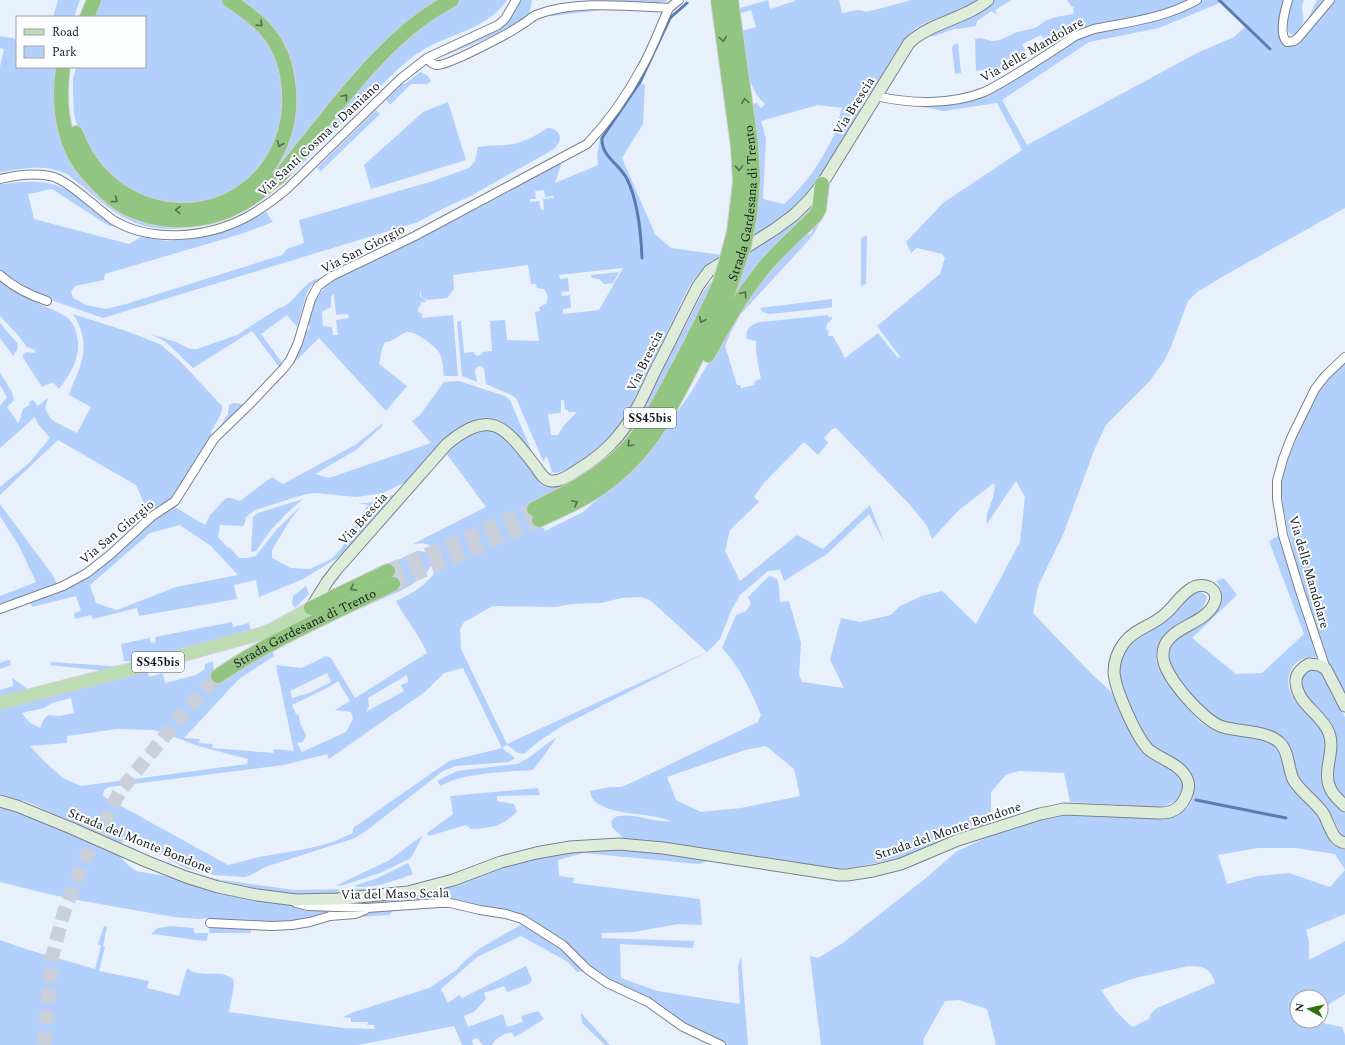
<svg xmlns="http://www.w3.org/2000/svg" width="1345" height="1045" font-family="Spectral,serif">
  <rect width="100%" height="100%" fill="#e8f0fc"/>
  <path fill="#b3cffb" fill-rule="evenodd" d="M58 0H80L74 17H53Z
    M99 0H220L254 25 273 49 286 92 277 143 244 186 204 205 152 201 105 175 79 133 74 114 73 94V80L76 67H145V17H91Z
    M239 0H444L262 186 273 166 293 82Z
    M460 0H507C489 27 455 33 428 47 404 60 385 82 366 101 339 127 312 154 286 180 275 189 264 198 251 206 218 225 168 238 131 221 107 210 88 189 67 174 43 163 25 169 0 172V67L4 49 0 48V36L17 39V67H60L59 109 109 199 243 207 387 55 442 10Z
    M522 0H532L530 12 513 26 498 34 444 56 443 54C476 38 502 35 522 0Z
    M596 0H668L665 2 655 3Z
    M768 0 770 9 795 1V0H839L842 13C850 12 858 8 866 12L912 0H977C959 13 935 16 916 28 903 36 880 79 871 94L864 98 859 106 862 108C843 139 823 178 797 204 784 218 768 227 752 237 756 219 759 200 760 181 761 155 756 129 753 104L757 103 761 108 765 104 758 97 750 82 742 31 756 27 751 10 741 13 740 8ZM818 105 842 108C839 117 838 127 834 135 822 161 805 185 784 204L763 199 766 139 761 121Z
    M995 0H1011L995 10 997 15 992 11 977 21 976 26 958 29H954L935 36 922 37 985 8Z
    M1067 0H1188L1177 6 1151 15 1097 23 1074 33 1069 30 1054 33 1058 44 1054 47 1047 43 1041 35 1022 44 1026 52 1007 63 1009 67 998 73 992 79 990 69 976 71 975 39 980 38 992 41 1000 40 1017 32 1035 28 1047 20 1056 17 1073 14 1074 7 1071 6Z
    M1204 0H1283C1281 14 1276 30 1281 43L1287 46 1301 39 1310 31 1333 0H1345V208L1222 277 1197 292 1188 301 1171 347 1164 361 1149 382 1106 425 1095 448 1063 535 1038 586 1033 613C1052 633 1071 653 1090 672 1098 681 1110 689 1116 698 1127 715 1129 738 1143 753 1155 764 1180 766 1182 785 1184 801 1168 806 1155 807L1070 802 1064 773 1019 771 1006 775 991 792V823L957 833 905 857 856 867 836 869 823 868 654 841 624 839 612 827 611 822C613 819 614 817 618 816 636 813 654 823 672 821 663 818 653 816 644 815 630 813 591 811 590 791L610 787H621L631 783 758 722 761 715C751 691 740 667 722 648L736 615 746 611 751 604 748 597 767 578 770 576 777 579 779 586 780 602 789 601 801 643 799 675 802 682 844 688 830 660 841 618 860 622 891 615 900 606 922 596 942 591 976 624 1020 542 1025 497 1016 481 987 524C984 511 997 498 994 483L959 510 932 539 927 526 910 505 836 428 831 430 824 438 828 443 818 455 804 442 764 483 754 497 759 502 730 530 725 551 740 581 797 535 823 549 870 505 884 542 869 514 827 554 784 581 780 570 768 571 740 595 731 611 720 639 707 652 562 726 539 741 524 754 518 753 507 745 502 748 515 758 509 762 456 766 443 771 366 831 355 838 265 867 249 876 244 877 214 875 199 872 185 868 153 851 136 843 125 841 121 843 27 802 0 794V708L147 670 149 677 163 673 165 683 196 675 205 669V664L213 661 214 672 272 649 274 656 239 679 184 738 200 739 199 743 213 744 212 748 273 753 274 749 294 751 276 665 302 668 326 656 331 658 355 698 427 653C419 634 405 619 396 601 415 592 440 579 438 555 432 542 425 543 413 544L486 507 446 453C456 442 460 439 474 433 506 419 524 466 543 485L551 487 563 485 627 434 642 410 703 292 714 278C707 298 696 317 686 336 667 375 647 423 614 452 589 474 560 489 532 506L545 531 583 512 629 472 654 444 690 394 732 323 769 269 807 233 809 235 813 231 811 229 821 220 815 232 807 242 740 315 731 332 725 346 737 385H740L741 388 755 385 754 381 761 379 756 352V341L747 339C744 330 752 323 761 322L828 315V317H832V319L827 324 826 329 829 331 828 336H833L845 358 878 333 897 357 901 358 877 326 940 274 945 258 942 254 917 248 911 253 906 242 943 203 1022 150 997 103 944 111 908 104 967 100 1084 35 1187 9ZM1222 2 1246 26 1234 37 1197 53 1027 145 1002 100 1089 42 1159 28ZM641 597 650 600 707 652 507 744 461 649 460 630 464 622 493 606 555 607 572 604 601 603 621 598ZM463 668 502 748 449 761 353 828V833L333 842 306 849 259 857 228 865 103 796 104 790 109 787 284 765 327 754 329 759 426 691 444 673ZM327 673 331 682 309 693 292 698 290 691ZM407 675 408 682 401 685 404 691 366 712 369 706 368 698ZM338 681 350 701 335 710 351 712 353 719 346 732 302 752 297 743 303 742 306 735 300 723 299 716 296 714 292 705 329 687ZM71 698 74 713 59 716 48 715 44 719 40 728 29 722 22 713 44 708 52 703ZM117 729 153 730 164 733 198 746 248 759 247 764 81 786 63 778 44 761 30 746 67 743V736ZM766 746 794 769 800 796 741 808 701 812 676 800 667 777 745 750Z
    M1292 0H1304C1297 16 1312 16 1294 35L1290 34C1283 25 1290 10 1292 0Z
    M1317 0H1326L1310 21 1308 19Z
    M565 10H602L567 14 554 16H543Z
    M958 43 961 73 955 74 952 48 953 45Z
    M420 72 427 75 431 81 427 84H411L390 105 386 100 402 84H405Z
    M638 82 645 85 643 124 622 158 655 234 671 248 722 255C705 267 699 271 688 289L628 411C624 417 621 424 616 430 607 441 566 478 552 472L547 456 543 461 516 398 511 395 486 384 484 369 481 366 477 367 475 370 477 382 462 376 457 322 461 321 464 353 474 352 475 355 478 356 482 354 483 352 492 351 490 321 505 320 507 340 539 341 535 312 540 311 539 307 546 304 548 296 544 289 537 288 536 284H531L528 265 453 275 454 289 447 298 427 300 421 296V292H420V297L424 298 426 302H421V305L418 308V312L422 314V318L453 315 458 376H444C443 370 443 360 440 354 438 348 414 330 407 332 399 334 394 342 385 342L382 349 379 364 407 386 386 411 319 338 291 366 304 341 306 333 310 327 308 325C311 302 320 291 337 276L561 161V165L555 183 598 165 597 155 600 139 630 96ZM544 190 545 197 553 196 554 198 543 199 544 210H541L539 201 530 202V199H536L535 191ZM623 268 599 310 563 314V309L571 308 570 295 562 296 561 292 569 291 568 278 560 279 559 275ZM334 294 336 315 348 314 349 318 336 320 338 335H333L332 327 323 326 322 312 331 307V297ZM561 400H564L565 410H568V412H577L564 425 558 435H551L548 414 561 413Z
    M448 102 466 160 371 189 364 165 423 112Z
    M376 110 380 114 321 171 317 168Z
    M548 128C562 130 563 140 554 149L483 189 473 195 446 207 418 222 103 318 45 298 22 286 0 270V184H3C34 180 57 179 82 200 93 210 104 219 117 227L109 226 52 189 28 194 34 219 129 244 141 237 167 241 192 239 235 228 266 212 273 222 241 234 105 274 104 280 75 286 71 292 73 298 86 305 106 309 126 304 282 255 287 249 304 243 299 220 433 181 469 168 475 161 478 147C490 145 502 146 513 144 525 142 538 134 548 128Z
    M813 205 815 206 722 319 749 250 780 233Z
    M867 235 866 284 861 286V238Z
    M619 272 613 283 604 284 599 279 592 278 591 275Z
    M320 278 311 286 307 292 297 327 287 315 261 334 283 364 280 368 252 331 193 368 166 342 151 334 176 342 190 349H197L237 335 279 308C295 305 302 281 320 278Z
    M0 280C12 290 25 297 39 304 50 309 61 312 69 319 75 325 77 334 78 342 79 360 70 375 59 389L53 382 42 387 22 356 26 352 35 353V350L27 347 18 335 0 316Z
    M832 299V307L828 308 769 314 763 312 760 308Z
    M73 314 129 332 160 344 180 361 222 406C223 414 215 424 211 432L213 438 175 497 149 514 136 485 58 440 0 495V487L29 463 50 438 38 424 35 417 0 448V406L7 397 0 385V373L12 392 14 400 7 407 18 423 19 422 23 409 29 405 30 401 33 400 38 406 48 398 45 408 50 418 55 422 77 433 91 407 69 395C71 387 75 380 78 372 87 350 85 333 73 314Z
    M0 323 18 344 17 350 13 356 0 338Z
    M1345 362V698L1326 657 1306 600 1288 531 1283 506 1281 482 1287 460 1310 407 1319 388Z
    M459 381 505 396 510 400 537 464 512 430 502 422 489 418 481 419 473 421 460 427 444 440 410 480 383 493 357 497 315 493 306 494 255 510 246 517 244 526 220 525 218 537 228 548 229 547 239 558H247L256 556 277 529 301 506 290 520 272 550V558L291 568 310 569 331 559 341 549 368 505 358 503H368L398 493 341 556 303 579 259 597 256 580 234 585 237 599 139 616 137 608 93 619 91 615 75 619 74 613 81 611 76 596 32 607 30 601 71 587 79 581 155 518 168 510 175 507 205 525 210 515 226 498H231L240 501 272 477 283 484 355 445 383 423 382 426 356 450 315 474 329 478 431 443 412 421 420 415 444 382ZM180 525 211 546 238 575 176 587 117 610 96 603 90 585 150 533Z
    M233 403 242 404 244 406 217 431 228 414 229 405Z
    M303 499 287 513 270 531 256 551 251 552 253 517 258 513Z
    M0 504 54 577 57 584 0 606V596L36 582 19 546 0 516Z
    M1281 534 1320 658C1309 657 1297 657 1291 670 1277 700 1318 714 1325 736 1327 740 1326 744 1326 748 1326 757 1322 764 1321 772 1320 789 1332 803 1345 813V837L1340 832 1333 819 1298 782 1287 746 1215 721 1190 694 1167 662 1169 645C1173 642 1177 638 1181 635 1187 631 1194 629 1200 625 1213 616 1230 595 1216 581L1224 578 1237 595 1192 638 1236 674 1262 673 1304 634 1269 541Z
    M417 551C423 551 431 552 432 559 433 566 427 573 422 577 408 589 391 595 375 602 357 610 339 618 321 626L395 589 385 566Z
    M306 586 309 594 295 608 292 604 293 596Z
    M1197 591 1203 593 1207 597C1202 622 1169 621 1160 642 1158 647 1156 654 1156 660 1158 673 1188 710 1198 720 1202 724 1208 727 1213 730 1234 739 1259 733 1278 747L1321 820 1330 841 1335 846 1345 850V914L1306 930 1309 941V960L1345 941V994L1328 1005 1321 1007V997H1297V1010H1292L1295 1017 1297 1018V1021H1313L1342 1027 1345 1035V1045H996L987 1009 959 1000 945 1001 923 1040 924 1045H821L810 956 818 958 843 943 926 878 957 851 990 836 1047 818 1063 814 1173 817C1187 813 1197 798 1193 784 1179 770 1162 757 1149 741 1141 731 1136 721 1131 709 1121 686 1112 665 1130 644 1140 633 1154 628 1166 620 1176 613 1187 595 1197 591ZM1258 848H1295L1335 854 1345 870 1330 887 1289 873 1258 876 1227 884 1218 855ZM1188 966C1203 966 1210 967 1215 983L1157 1008 1152 1012 1149 1019 1132 1027 1115 1010 1101 990 1135 978Z
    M232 622 233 627 249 623 251 631 136 662 124 661 121 644 150 638 151 643 156 642 155 637Z
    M7 660H10L11 665 0 669V663Z
    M52 662 123 667 106 671 50 665Z
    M1312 670 1322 673 1326 679 1336 702 1345 717V800L1335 786 1332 776 1335 751 1303 688C1302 679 1303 673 1312 670Z
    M12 678 29 690 0 698V690L13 686Z
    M557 737 545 754 533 770C506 772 463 772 441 786L437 781 457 771 517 764C532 758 543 745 557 737Z
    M538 788 540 795 497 796V801L514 804 517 812 506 821 496 826 477 829H471L466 825 429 836 427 833 453 814 450 796Z
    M0 806 40 820 116 852 127 864 136 871 171 877 183 882 302 908 353 911 290 924 250 923 208 918 199 919 174 917 77 900 44 893 0 882Z
    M423 835 411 858 380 873 344 885 335 886 388 861Z
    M614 849 652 851 712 860 699 864 584 853 558 860 559 876 574 878 573 883 700 899 702 925 678 924 634 932 602 933V938L694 941 693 948 620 944 621 978 657 991 740 1004 738 967 741 957 748 1045H727L683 1024 589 966 558 938 484 907 446 899 417 900 385 905 362 903 409 897 437 890 455 885 518 861 571 852Z
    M408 863 413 874C396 880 372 890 354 886L378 878Z
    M207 878 295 890 396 888 344 895 292 896Z
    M395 909 389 915 359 917 366 911Z
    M522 924 554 942 585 971 577 972 568 962 521 936 477 957 441 989 448 1003 459 995 462 998 526 966 532 980 529 984 507 992 504 986 484 993 486 999 474 1012 464 1016 468 1027 503 1014 507 1027 523 1022 521 1016 538 1011 544 1019 515 1037 511 1032 507 1034 506 1033 495 1040 492 1045H483L477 1038 472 1040 473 1045H462L454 1026 358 1045H0V940L29 950 95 969 101 946 98 944 104 926 107 927 103 946 105 947 99 971 149 981 147 988 179 996 187 968C197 976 209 973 221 974 225 974 229 977 233 979L234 986 229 1012 343 1028 374 1029V1025H367L368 1022H351V1018L343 1017 354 1012 429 988 455 971 467 959 479 949Z
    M170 926 194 928V933H208L207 941C188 940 170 935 151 934L158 928Z
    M210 926H251V933H209Z
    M581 1013 610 1045H605L582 1023Z"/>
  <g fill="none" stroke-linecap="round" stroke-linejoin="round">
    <path stroke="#5a7cb2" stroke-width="3" d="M1219 0 1270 49
      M642 258C641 233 638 201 627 179 620 164 601 157 602 138L640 82 670 18 687 3
      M1196 800 1286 818"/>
    <path stroke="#c9d0db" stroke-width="14" stroke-dasharray="14 7" stroke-linecap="butt" d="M388 571 534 509
      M393 584 539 520
      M44 1045 52 957 64 912 82 865 120 791 183 714 218 676"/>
    <g stroke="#79808b" stroke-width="10">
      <path id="street" d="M1288 0C1285 10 1278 34 1287 42L1294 41 1298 38 1330 0
        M427 58C429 61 432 64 436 65 446 67 510 33 521 25 527 22 531 17 536 15 574 0 628 6 669 8L679 0
        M876 96C910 104 952 105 984 92 997 86 1009 78 1021 71 1040 59 1058 48 1075 36L1094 29C1129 22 1165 18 1197 0
        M0 179C17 175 37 172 54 177 68 182 80 194 92 203 99 209 106 215 113 220 151 243 206 238 245 218 260 210 274 200 287 189L400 79 427 58 498 25 505 19 516 0
        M0 275C14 288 29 295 47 301
        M0 609 63 586 87 573 111 554 151 517 175 501 214 439 249 405 284 368 290 360 298 343 311 299 318 286 332 276 415 236 587 144C609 121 627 95 642 67 653 48 660 27 669 8
        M1326 669 1300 591 1283 535 1277 499V481L1283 459 1291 438 1315 389 1325 376 1345 357
        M296 901V903L308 906 367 908 439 903H450L480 910 506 914 522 919 563 945 587 969 607 983 648 1002 683 1027 721 1045
        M210 923 272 926 292 925 310 922 330 916 355 914 365 910"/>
    </g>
    <g stroke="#79808b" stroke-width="13">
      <path id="secondary" d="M311 608 327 582 337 569 447 444C493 406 506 429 536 467 540 473 544 480 551 481 560 482 569 476 576 471 591 462 607 450 618 436 634 417 644 395 654 373 669 344 683 315 698 286L709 271 775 229 794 215 810 199 822 184 909 43C931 22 965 19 988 0
        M1345 706 1326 669 1319 665 1309 664C1302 668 1295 674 1296 683 1298 705 1322 714 1329 733 1336 752 1321 772 1331 790 1334 796 1340 801 1345 806
        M0 801 17 806 71 828 148 862 186 877 218 887 257 895 296 900 338 899 408 892 453 880 501 862 536 853 570 847 619 844 663 848 839 875H847L873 871 901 864 958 840 1040 814 1064 809 1159 813C1163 813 1168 813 1172 811 1183 807 1192 789 1187 779 1180 763 1159 759 1148 749 1136 736 1115 690 1114 672 1114 662 1118 651 1124 643 1134 629 1152 626 1164 615 1174 607 1181 594 1192 588 1204 581 1221 589 1214 604 1203 627 1161 627 1163 657 1164 676 1204 722 1223 727 1239 732 1267 730 1280 743 1289 752 1288 768 1293 779 1299 791 1315 801 1323 813 1330 824 1331 840 1345 843"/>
    </g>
    <g stroke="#d1d1d2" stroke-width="14">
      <path id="primary" d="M0 703 147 665 263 633 273 629 311 608"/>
    </g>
    <g stroke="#d1d1d2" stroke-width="16">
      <g id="highway">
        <path d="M87 17 94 0"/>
        <path d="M63 67C59 96 61 129 75 156 83 171 96 183 108 195 125 211 148 218 171 220 208 222 237 211 266 187 270 184 275 180 280 176 291 163 301 149 312 136 334 109 356 80 381 55 402 33 425 14 452 0"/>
        <path d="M76 133C86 161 104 182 129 196 144 205 160 209 178 210 249 213 298 150 288 82 286 64 279 45 266 30 256 18 242 9 229 0"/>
        <path d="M708 355C725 323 743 292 767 264 782 247 799 232 815 216L819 209 822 184"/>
        <path d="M534 509C568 492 604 474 630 445 648 424 661 400 674 375 690 346 705 316 719 285"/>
        <path d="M539 520C562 509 586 499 606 484 645 455 663 422 685 380 700 351 715 320 729 290"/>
        <path d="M311 608 388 571"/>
        <path id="s1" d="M218 676C272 639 334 613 393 584"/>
      </g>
    </g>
    <use href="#street" stroke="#fff" stroke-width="8"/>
    <use href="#secondary" stroke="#deedda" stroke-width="11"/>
    <use href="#primary" stroke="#bedcb4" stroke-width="12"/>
    <use href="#highway" stroke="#92c482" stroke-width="14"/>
    <g stroke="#d1d1d2" stroke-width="16" stroke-linecap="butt">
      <g id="highway-bridge">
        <path d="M718 0 738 147 740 182 734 232 725 266 719 285"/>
        <path id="s2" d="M729 290 744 246 750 215 753 180 751 144 731 0"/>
      </g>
    </g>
    <use href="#highway-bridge" stroke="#92c482" stroke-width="14"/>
  </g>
  <defs><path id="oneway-chevron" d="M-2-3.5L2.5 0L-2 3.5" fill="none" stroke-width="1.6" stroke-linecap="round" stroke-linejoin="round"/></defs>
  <g stroke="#557050">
    <use href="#oneway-chevron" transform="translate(260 24) rotate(44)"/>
    <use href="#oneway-chevron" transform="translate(723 39) rotate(82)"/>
    <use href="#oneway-chevron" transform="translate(345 97) rotate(-49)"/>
    <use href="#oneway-chevron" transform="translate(745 101) rotate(-98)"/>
    <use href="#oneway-chevron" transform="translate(280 144) rotate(113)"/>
    <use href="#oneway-chevron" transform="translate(739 168) rotate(88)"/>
    <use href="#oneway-chevron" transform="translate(115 200) rotate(36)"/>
    <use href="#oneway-chevron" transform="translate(178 210) rotate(-178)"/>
    <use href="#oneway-chevron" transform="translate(744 294) rotate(-53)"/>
    <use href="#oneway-chevron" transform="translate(702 320) rotate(115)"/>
    <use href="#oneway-chevron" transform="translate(630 444) rotate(133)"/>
    <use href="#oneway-chevron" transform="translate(575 503) rotate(-25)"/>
    <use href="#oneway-chevron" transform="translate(353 588) rotate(154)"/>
  </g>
  <g text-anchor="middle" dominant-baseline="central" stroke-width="4" stroke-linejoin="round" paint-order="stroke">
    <g fill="#fbfdff" stroke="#5c5f62" stroke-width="1">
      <rect x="624" y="408" width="52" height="20" rx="3"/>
      <rect x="132" y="652" width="52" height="20" rx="3"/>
    </g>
    <g font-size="12" font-weight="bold" fill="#181b1f">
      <text x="650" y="418">SS45bis</text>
      <text x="158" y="662">SS45bis</text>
    </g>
    <g font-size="13" fill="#181b1f" stroke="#fbfdff">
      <text transform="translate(1032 50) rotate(-30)">Via delle Mandolare</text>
      <text transform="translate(854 106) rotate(-58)">Via Brescia</text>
      <text transform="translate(319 139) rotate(-43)">Via Santi Cosma e Damiano</text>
      <text stroke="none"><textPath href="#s2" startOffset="89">Strada Gardesana di Trento</textPath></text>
      <text transform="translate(363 249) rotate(-27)">Via San Giorgio</text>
      <text transform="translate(645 361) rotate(-64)">Via Brescia</text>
      <text transform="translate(363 519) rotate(-48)">Via Brescia</text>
      <text transform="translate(117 532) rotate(-40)">Via San Giorgio</text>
      <text transform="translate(1309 572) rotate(74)">Via delle Mandolare</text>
      <text stroke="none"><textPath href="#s1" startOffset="99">Strada Gardesana di Trento</textPath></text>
      <text transform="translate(948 831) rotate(-19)">Strada del Monte Bondone</text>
      <text transform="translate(140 841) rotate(22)">Strada del Monte Bondone</text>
      <text transform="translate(395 894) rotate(-1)">Via del Maso Scala</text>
    </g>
  </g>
  <rect x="16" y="16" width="130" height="52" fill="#fbfdff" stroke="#a0a3a5"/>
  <rect x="24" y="29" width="20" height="6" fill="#bedcb4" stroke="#a0a3a5"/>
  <text x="52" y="36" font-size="12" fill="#181b1f">Road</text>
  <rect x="24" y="46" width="20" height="12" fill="#b3cffb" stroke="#a0a3a5"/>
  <text x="52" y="56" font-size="12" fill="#181b1f">Park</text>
  <g transform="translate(1309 1009) rotate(278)"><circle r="19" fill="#fbfdff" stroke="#a0a3a5"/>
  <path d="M0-3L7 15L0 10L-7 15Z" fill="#2f720d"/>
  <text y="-6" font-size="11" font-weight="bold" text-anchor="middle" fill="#181b1f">N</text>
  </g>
</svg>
